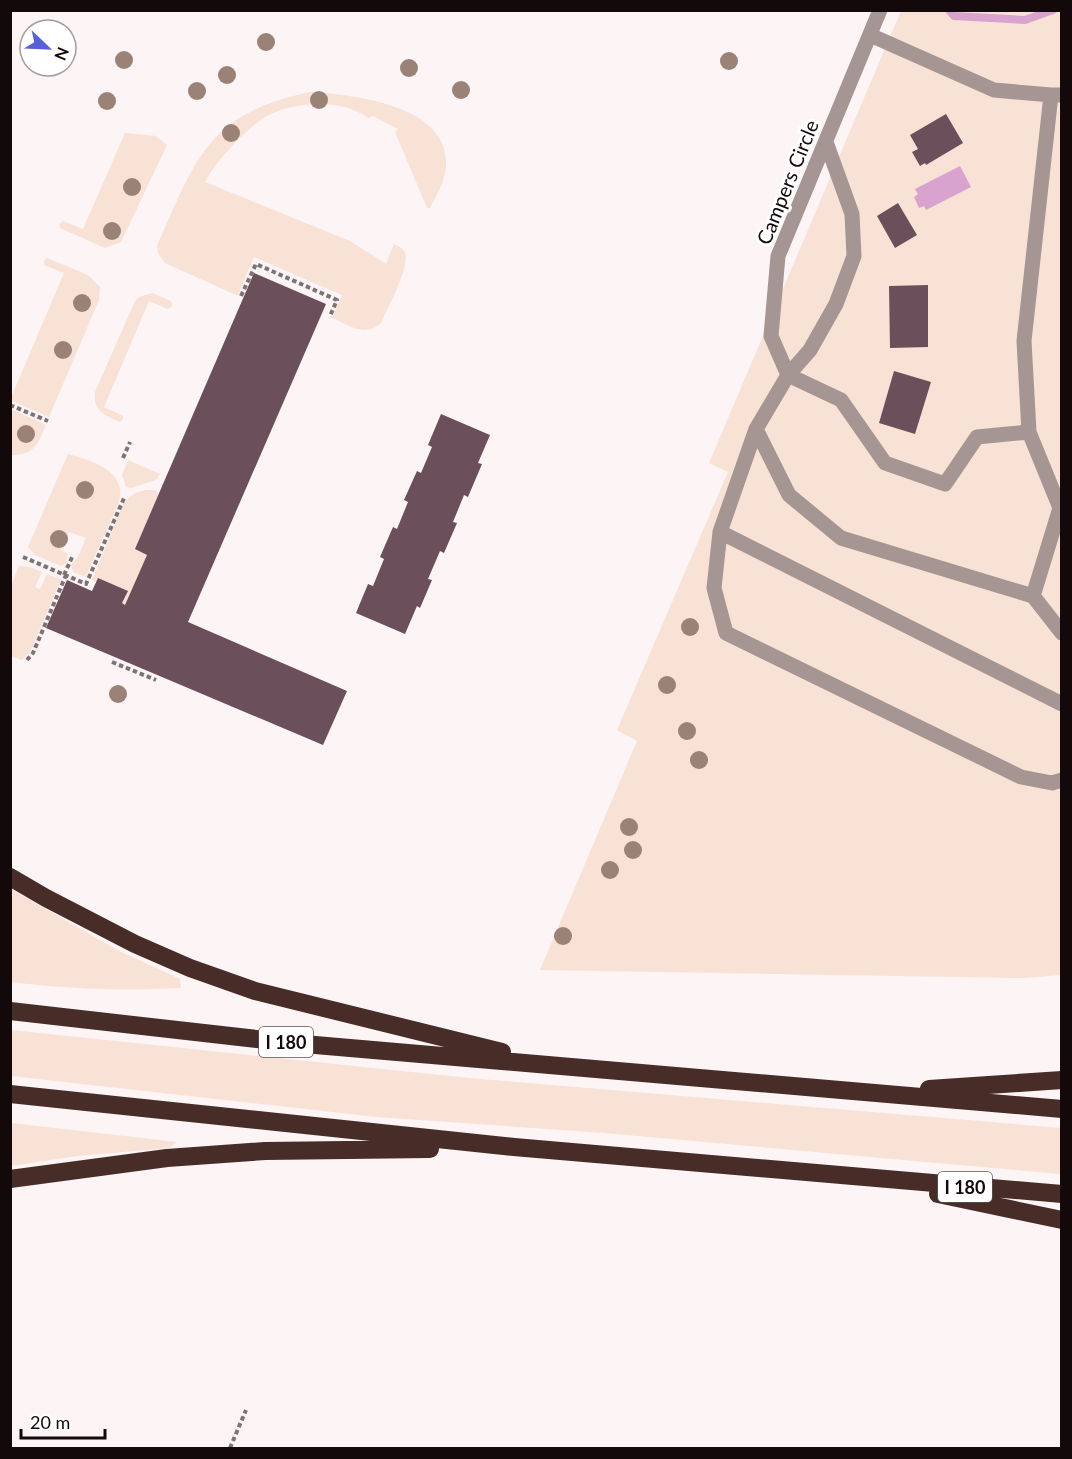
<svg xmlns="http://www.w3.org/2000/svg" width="1072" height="1459" font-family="Lato,sans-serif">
  <rect width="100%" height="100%" fill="#fcf4f5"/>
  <path fill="#f8e1d5" d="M901 11H1061V975L1025 978 540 970 637 741 617 730 728 472 709 463Z
    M311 92C354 95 448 105 446 164 446 180 437 194 430 208H427L395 132 398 129 373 116 368 118C342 98 293 101 265 117 247 128 214 163 205 182L350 241 386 264 394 244C399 247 403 248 405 253 410 267 387 309 381 323 365 338 349 325 332 318L342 295 254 257 238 295H236L165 263 158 253 157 246C196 158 208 113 311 92Z
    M125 133 156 136 167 145 121 242 105 248 60 228 59 224 63 221 83 229Z
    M47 258 88 275 100 287 99 300 49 417 10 400 64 273 44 265V261Z
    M152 293 171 301 172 306 168 309 149 301 104 407 123 416V419L120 422C104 415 93 411 95 392L135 301 139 297Z
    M11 409 46 425C37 445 35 455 11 455Z
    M68 454C86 459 117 467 120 489 122 501 113 514 109 525 101 542 93 560 86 577L73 572 71 565 78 557 86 538 69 532 61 550 68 554 65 564 61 566 35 555 28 547Z
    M128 460 160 474 156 480 131 488 126 487 122 475Z
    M147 490H155L160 496 147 555 125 605 122 603 126 595 92 580 123 505C129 495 136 492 147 490Z
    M19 566 30 567 42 572 35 587 40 589 47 574 61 580 30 652 22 660 10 656 11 586Z
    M11 889 119 951 180 979 181 988C123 991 68 989 11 982Z
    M11 1030 469 1078 1061 1128V1174L604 1133 377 1117 11 1076Z
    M11 1123 177 1142 169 1148 77 1156 11 1166Z"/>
  <path fill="#d8a3cf" d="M960 166 971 187 926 210 924 206 919 208 914 197 918 194 915 189Z"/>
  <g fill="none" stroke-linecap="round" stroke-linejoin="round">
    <path stroke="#d8a3cf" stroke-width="8" d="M949 10 954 16 1025 20 1053 10"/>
  </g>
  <path fill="#6b4f5b" d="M946 114 963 143 926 165 925 163 920 166 912 152 918 149 910 135Z
    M898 203 917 235 895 248 877 216Z
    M254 273 326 304 188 622 347 691 323 745 46 628 67 580 92 591 98 578 128 591 122 603 125 605 147 555 135 549Z
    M928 285V347L890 348 889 286Z
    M894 371 931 382 915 434 879 423Z
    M441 414 490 435 478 463 482 464 468 497 464 495 453 522 457 523 444 553 440 551 428 579 432 580 420 608 417 606 405 634 356 613 368 584 373 586 384 559 380 557 393 527 397 529 408 502 404 500 417 471 421 473 432 447 428 445Z"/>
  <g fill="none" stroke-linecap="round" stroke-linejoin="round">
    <path stroke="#7d7374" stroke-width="4" stroke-dasharray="4.5 3" stroke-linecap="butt" d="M241 296 256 264 337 300 330 316
      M10 405 48 421
      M123 458 130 442
      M23 557 86 584 125 496
      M64 575 73 555
      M27 660 33 653 66 575
      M112 662 156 680
      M230 1448 246 1410"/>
    <path stroke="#a59593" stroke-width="15" d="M880 10 778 256 771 336 788 375 841 400 885 463 945 484 977 437 1029 432
      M870 35 994 90 1051 95
      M1062 95H1051L1024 341 1029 432 1060 508 1033 596 1062 633
      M826 142 852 214 854 256 836 304 810 350 788 375 756 429 720 532 714 588 726 633 1021 777 1052 783 1062 780
      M756 429 789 495 841 538 1033 596
      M720 532 1062 704"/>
    <path stroke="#482c28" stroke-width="18" d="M10 877 46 898 135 944 190 968 255 991 502 1052
      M10 1011 292 1043 1062 1109
      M929 1089 1062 1080
      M10 1094 514 1147 1062 1194
      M10 1179 167 1158 265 1151 430 1149
      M938 1194 1062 1220"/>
  </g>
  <g fill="#9b8276">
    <circle cx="266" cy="42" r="9"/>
    <circle cx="124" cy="60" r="9"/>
    <circle cx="729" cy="61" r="9"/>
    <circle cx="409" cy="68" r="9"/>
    <circle cx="227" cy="75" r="9"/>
    <circle cx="461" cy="90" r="9"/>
    <circle cx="197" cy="91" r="9"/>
    <circle cx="319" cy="100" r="9"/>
    <circle cx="107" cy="101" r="9"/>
    <circle cx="231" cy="133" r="9"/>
    <circle cx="132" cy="187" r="9"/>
    <circle cx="112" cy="231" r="9"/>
    <circle cx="82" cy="303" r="9"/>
    <circle cx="63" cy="350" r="9"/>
    <circle cx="26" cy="434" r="9"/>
    <circle cx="85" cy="490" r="9"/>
    <circle cx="59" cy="539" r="9"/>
    <circle cx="690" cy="627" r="9"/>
    <circle cx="667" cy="685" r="9"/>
    <circle cx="118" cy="694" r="9"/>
    <circle cx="687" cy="731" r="9"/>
    <circle cx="699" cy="760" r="9"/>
    <circle cx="629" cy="827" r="9"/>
    <circle cx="633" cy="850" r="9"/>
    <circle cx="610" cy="870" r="9"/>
    <circle cx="563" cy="936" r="9"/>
  </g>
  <g text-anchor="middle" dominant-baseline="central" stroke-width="6" stroke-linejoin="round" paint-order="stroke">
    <g fill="#fff" stroke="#5a5354" stroke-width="1.5">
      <rect x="259" y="1027" width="54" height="30" rx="4.5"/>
      <rect x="938" y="1172" width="54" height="30" rx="4.5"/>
    </g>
    <g font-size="18" font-weight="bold" fill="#14090a">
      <text x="286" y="1042">I 180</text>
      <text x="965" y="1187">I 180</text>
    </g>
    <g font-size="20" fill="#14090a" stroke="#fff">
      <text transform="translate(787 182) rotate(-68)">Campers Circle</text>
    </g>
  </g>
  <rect width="1072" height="1459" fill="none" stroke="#14090a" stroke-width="24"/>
  <g transform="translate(48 48) rotate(113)"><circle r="28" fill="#ffffff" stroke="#a19d9d" stroke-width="1.5"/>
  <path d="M0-4.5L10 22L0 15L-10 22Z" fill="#5760d7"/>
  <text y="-9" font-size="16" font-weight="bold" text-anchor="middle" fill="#14090a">N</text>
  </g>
  <path d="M21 1429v9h84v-9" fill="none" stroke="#14090a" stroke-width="3"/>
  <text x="30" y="1429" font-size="18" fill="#14090a" stroke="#ffffff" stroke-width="4.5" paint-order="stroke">20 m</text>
</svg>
